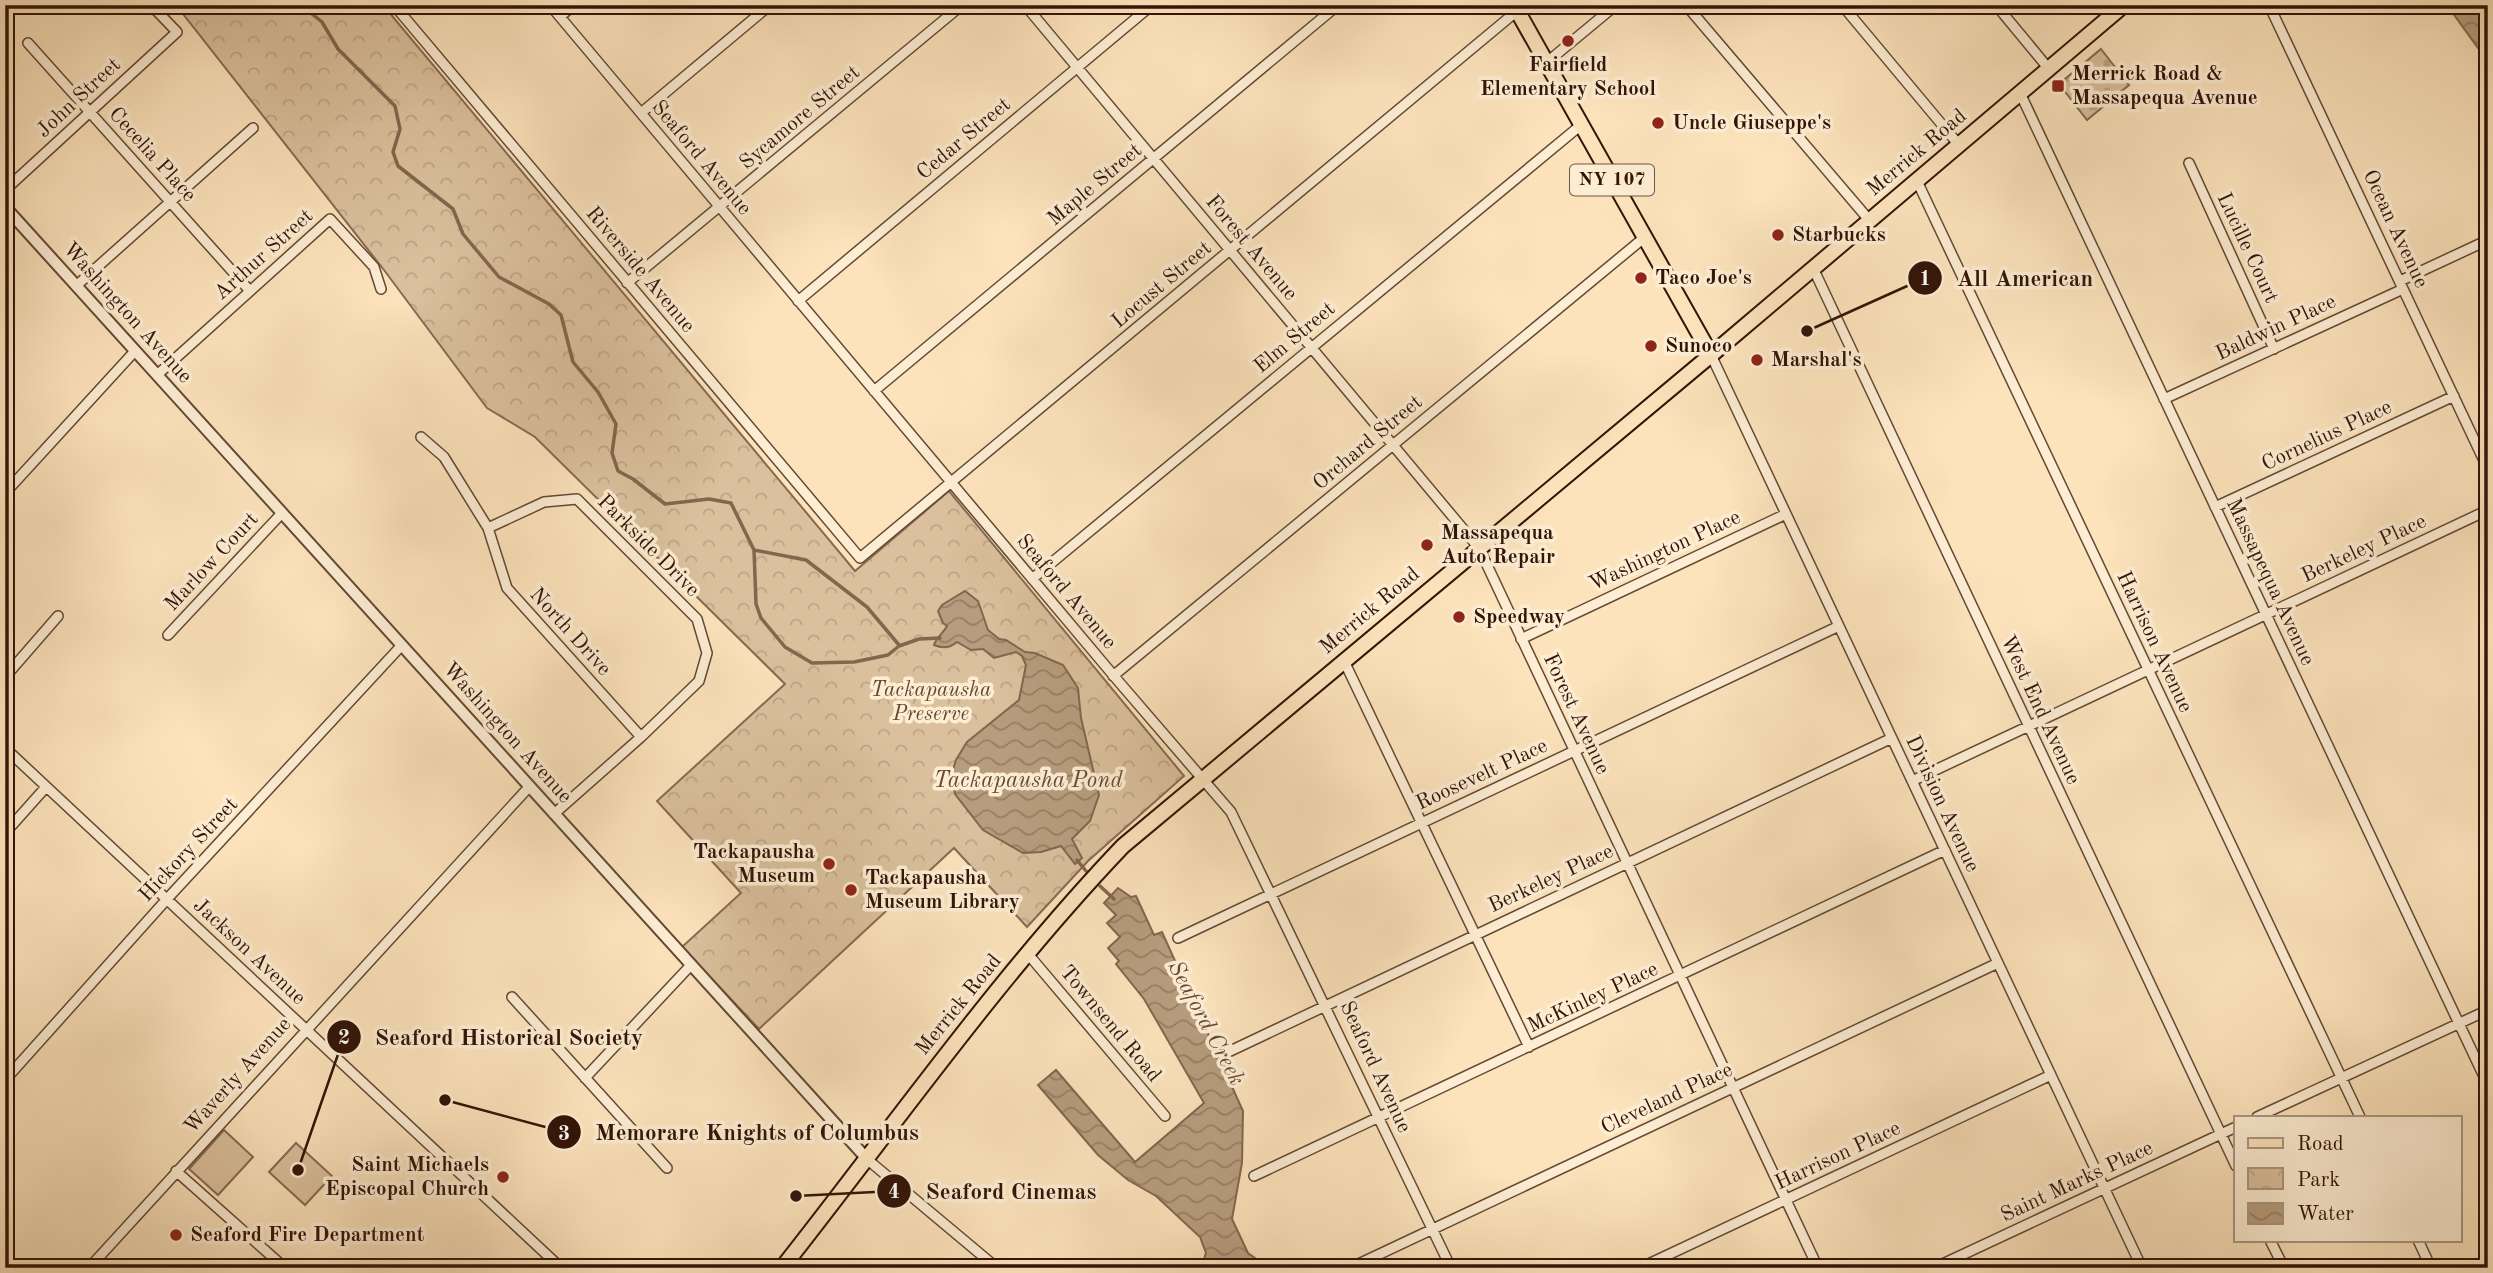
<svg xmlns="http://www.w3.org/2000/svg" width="2493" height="1273" font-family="'Old Standard TT',serif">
  <defs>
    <pattern id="cemetery-stones" width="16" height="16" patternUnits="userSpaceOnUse" patternTransform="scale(1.75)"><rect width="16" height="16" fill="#dac09d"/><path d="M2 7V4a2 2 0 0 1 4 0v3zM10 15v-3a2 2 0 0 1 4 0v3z" fill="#bca486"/></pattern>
    <pattern id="park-crowns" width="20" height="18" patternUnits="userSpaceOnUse" patternTransform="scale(1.75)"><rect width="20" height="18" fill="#dac09d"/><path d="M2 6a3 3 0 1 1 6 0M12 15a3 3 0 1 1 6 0" fill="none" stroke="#bca486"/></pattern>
    <pattern id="water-waves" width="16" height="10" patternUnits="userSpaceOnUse" patternTransform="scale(1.75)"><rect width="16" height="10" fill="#b79d7e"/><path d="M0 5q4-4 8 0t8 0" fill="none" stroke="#957f65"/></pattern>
  </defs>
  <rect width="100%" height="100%" fill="#fce3bc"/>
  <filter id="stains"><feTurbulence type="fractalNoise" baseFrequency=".00286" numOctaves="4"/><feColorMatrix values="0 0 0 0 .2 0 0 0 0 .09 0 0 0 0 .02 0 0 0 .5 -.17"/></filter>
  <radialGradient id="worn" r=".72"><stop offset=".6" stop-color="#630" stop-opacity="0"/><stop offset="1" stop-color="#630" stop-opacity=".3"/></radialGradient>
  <path fill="#dac09d" stroke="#866a52" stroke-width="2" d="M224 1130 253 1157 218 1195 189 1169Z
    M296 1143 332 1176 305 1205 269 1172Z"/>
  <path fill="url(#cemetery-stones)" stroke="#866a52" stroke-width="2" d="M2101 49 2129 85 2087 120 2059 84Z"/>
  <path fill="url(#park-crowns)" stroke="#866a52" stroke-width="2" d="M176 5H383L855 571 949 491 1184 776 1088 861 1027 927 954 848 759 1029 682 947 741 893 657 801 785 684 535 437 487 408 384 270Z"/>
  <path fill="url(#water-waves)" stroke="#82664e" stroke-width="2" d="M2447 5H2484L2488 11V62Z
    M965 591 978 601 988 630 999 639 1006 640 1025 652 1035 653 1063 665 1078 688 1081 718 1099 795 1090 821 1072 839 1082 858 1075 864 1061 846 1041 852 1023 853 983 830 955 794 952 773 956 760 967 742 1019 700 1026 665 1022 656 1016 652 994 658 983 649 971 650 957 642C950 648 943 649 934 645 937 636 943 634 947 626L943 623 938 611 942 605Z
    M1118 888 1131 897 1136 896 1154 935 1162 932 1243 1111 1242 1163 1232 1219 1248 1253 1269 1268H1201L1206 1253 1200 1237 1156 1196 1128 1180 1098 1155 1038 1085 1056 1070 1135 1162 1204 1103 1144 999 1116 964 1119 961 1108 948 1120 937 1107 923 1116 915 1104 903Z"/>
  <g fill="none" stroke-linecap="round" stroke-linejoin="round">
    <path stroke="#82664e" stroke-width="3.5" d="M301 5 322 22 338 49 395 106 400 129 393 152 398 166 453 209 463 234 499 277 549 304 561 315 573 362 598 392 616 424 612 453 618 471 633 479 665 504 709 499 731 503 754 550 756 604 761 618 785 647 812 663 854 662 888 655 899 646 919 639 940 638
      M754 550 806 560 867 607 899 645
      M1077 860 1086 871
      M1100 886 1114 899"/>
    <g stroke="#644834" stroke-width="12">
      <path id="minor" d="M394 5 860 558 1517 11
        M550 5 1119 682 1231 812 1451 1268
        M1025 5 1479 548 1818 1268
        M1686 5 1870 221
        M1842 5 1959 145
        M1996 5 2049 69
        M2269 5 2488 469
        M560 17 573 5
        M28 43 250 291
        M1546 63 1616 5
        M2020 93 2488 1085
        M641 113 770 5
        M2189 163 2274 349
        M1917 181 2360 1117
        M5 190 177 32 151 5
        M1813 268 2236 1166
        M2400 281 2488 240
        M627 283 962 5
        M76 286 253 128
        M798 301 1152 5
        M1711 355 2142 1268
        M157 375 330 219 374 267 381 289
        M874 391 1338 5
        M2164 399 2403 289
        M421 437 444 457 488 528 507 588 641 737
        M5 493 135 351
        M2215 507 2454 396
        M488 528 544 502 577 499 697 619 707 653 699 681 641 737 554 814
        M1032 579 1581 125
        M168 635 282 513
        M1521 639 1786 514
        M1344 661 1529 1047
        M1113 676 1645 237
        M5 677 58 616
        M5 748 561 1268
        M1912 781 2488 510
        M5 833 46 787
        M1178 938 1839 626
        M1028 954 1165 1116
        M512 997 667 1168
        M1226 1053 1892 738
        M585 1078 691 965
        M5 1080 167 899 402 645
        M2257 1117 2488 1010
        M868 1160 997 1268
        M176 1171 285 1268
        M1254 1176 1945 850
        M2270 1240 2284 1268
        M2418 1240 2431 1268
        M89 1268 529 787
        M1151 1268 1154 1265
        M1350 1268 1998 963
        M1640 1268 2051 1075
        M1934 1268 2236 1127"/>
    </g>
    <g stroke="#644834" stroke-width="14">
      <path id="tertiary" d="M5 207 868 1160"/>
    </g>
    <g stroke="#321407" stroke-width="18">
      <path id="primary" d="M1514 5 1711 355
        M782 1268C894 1126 998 977 1123 846L1711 355 2124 5"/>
    </g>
    <use href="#minor" stroke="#fdedd3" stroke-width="9"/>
    <use href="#tertiary" stroke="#fdedd3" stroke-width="10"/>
    <use href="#primary" stroke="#fce3bc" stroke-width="14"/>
  </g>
  <g fill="#8f2418" stroke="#fdedd3" stroke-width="2.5">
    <circle cx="1568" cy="41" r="7"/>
    <rect x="2051" y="79" width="14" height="14" rx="3.5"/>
    <circle cx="1658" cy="123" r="7"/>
    <circle cx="1778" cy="235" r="7"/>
    <circle cx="1641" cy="278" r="7"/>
    <circle cx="1651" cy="346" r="7"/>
    <circle cx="1757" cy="360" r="7"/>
    <circle cx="1427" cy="545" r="7"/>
    <circle cx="1459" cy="617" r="7"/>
    <circle cx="829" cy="864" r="7"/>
    <circle cx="851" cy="890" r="7"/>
    <circle cx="503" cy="1177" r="7"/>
    <circle cx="176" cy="1235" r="7"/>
  </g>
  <g text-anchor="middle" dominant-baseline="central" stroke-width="7" stroke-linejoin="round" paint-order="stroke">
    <rect fill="#fdedd3" stroke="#6f5544" stroke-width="2" x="1570" y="164.5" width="84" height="31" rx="5"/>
    <g font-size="19" font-weight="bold" fill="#321407">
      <text x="1612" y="180">NY 107</text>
    </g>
    <g font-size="21" font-weight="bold" fill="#321407" stroke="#fdedd3" text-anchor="start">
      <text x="1568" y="65" text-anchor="middle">Fairfield<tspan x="1568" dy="24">Elementary School</tspan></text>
      <text x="2072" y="74">Merrick Road &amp;<tspan x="2072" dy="24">Massapequa Avenue</tspan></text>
      <text x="1672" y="123">Uncle Giuseppe's</text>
      <text x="1792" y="235">Starbucks</text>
      <text x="1655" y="278">Taco Joe's</text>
      <text x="1665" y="346">Sunoco</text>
      <text x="1771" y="360">Marshal's</text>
      <text x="1441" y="533">Massapequa<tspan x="1441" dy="24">Auto Repair</tspan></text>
      <text x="1473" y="617">Speedway</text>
      <text x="815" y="852" text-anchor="end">Tackapausha<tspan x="815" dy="24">Museum</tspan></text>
      <text x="865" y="878">Tackapausha<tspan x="865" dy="24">Museum Library</tspan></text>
      <text x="489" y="1165" text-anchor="end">Saint Michaels<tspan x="489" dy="24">Episcopal Church</tspan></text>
      <text x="190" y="1235">Seaford Fire Department</text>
    </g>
    <g font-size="21" fill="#321407" stroke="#fdedd3">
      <text transform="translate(79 98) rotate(-43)">John Street</text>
      <text transform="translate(800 118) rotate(-40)">Sycamore Street</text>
      <text transform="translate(964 139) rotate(-40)">Cedar Street</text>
      <text transform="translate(1917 153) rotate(-40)">Merrick Road</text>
      <text transform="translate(152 155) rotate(48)">Cecelia Place</text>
      <text transform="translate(701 158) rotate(50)">Seaford Avenue</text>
      <text transform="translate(1095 185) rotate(-40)">Maple Street</text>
      <text transform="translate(2395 229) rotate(65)">Ocean Avenue</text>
      <text transform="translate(1251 248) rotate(50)">Forest Avenue</text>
      <text transform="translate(2247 248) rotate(65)">Lucille Court</text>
      <text transform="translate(264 255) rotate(-42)">Arthur Street</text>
      <text transform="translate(640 270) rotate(50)">Riverside Avenue</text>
      <text transform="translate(1162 285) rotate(-40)">Locust Street</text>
      <text transform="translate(127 313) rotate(48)">Washington Avenue</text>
      <text transform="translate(2276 328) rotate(-25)">Baldwin Place</text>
      <text transform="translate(1295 338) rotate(-40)">Elm Street</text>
      <text transform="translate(2327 436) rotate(-25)">Cornelius Place</text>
      <text transform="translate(1368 443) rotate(-40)">Orchard Street</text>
      <text transform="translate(648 546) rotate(45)">Parkside Drive</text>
      <text transform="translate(2364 549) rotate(-25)">Berkeley Place</text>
      <text transform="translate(1665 551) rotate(-25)">Washington Place</text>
      <text transform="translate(212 562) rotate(-47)">Marlow Court</text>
      <text transform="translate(2270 582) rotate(65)">Massapequa Avenue</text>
      <text transform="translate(1066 592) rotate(50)">Seaford Avenue</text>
      <text transform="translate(1370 611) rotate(-40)">Merrick Road</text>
      <text transform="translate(570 632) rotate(48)">North Drive</text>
      <text transform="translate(2154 642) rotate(65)">Harrison Avenue</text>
      <text transform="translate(2040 710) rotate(65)">West End Avenue</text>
      <text transform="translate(1576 714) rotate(65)">Forest Avenue</text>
      <text transform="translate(507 733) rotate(48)">Washington Avenue</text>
      <text transform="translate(1482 775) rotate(-25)">Roosevelt Place</text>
      <text transform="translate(1942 804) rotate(65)">Division Avenue</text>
      <text transform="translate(189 850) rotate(-47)">Hickory Street</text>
      <text transform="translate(1551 879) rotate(-25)">Berkeley Place</text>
      <text transform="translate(249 952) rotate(43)">Jackson Avenue</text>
      <text transform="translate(1593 998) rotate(-25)">McKinley Place</text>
      <text transform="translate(959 1005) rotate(-51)">Merrick Road</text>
      <text transform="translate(1110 1024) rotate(50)">Townsend Road</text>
      <text transform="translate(1375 1067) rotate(65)">Seaford Avenue</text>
      <text transform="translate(238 1076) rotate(-48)">Waverly Avenue</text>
      <text transform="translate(1667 1099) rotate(-25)">Cleveland Place</text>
      <text transform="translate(1838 1156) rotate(-25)">Harrison Place</text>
      <text transform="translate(2077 1182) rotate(-25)">Saint Marks Place</text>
    </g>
    <g font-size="21" font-style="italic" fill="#644834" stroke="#fdedd3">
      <text x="931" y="690">Tackapausha<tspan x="931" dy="24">Preserve</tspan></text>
    </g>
    <g font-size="23" font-style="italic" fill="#674b37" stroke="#fdedd3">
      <text x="1028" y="780">Tackapausha Pond</text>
      <text transform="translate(1206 1023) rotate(62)">Seaford Creek</text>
    </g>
  </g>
  <path fill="none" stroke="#321407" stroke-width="2.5" d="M1807 331L1925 278M298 1170L344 1037M445 1100L564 1132M796 1196L894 1191"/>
  <g fill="#321407" stroke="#fdedd3" stroke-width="2.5">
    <circle cx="1807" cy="331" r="7"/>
    <circle cx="298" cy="1170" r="7"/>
    <circle cx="445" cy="1100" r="7"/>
    <circle cx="796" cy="1196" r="7"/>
    <circle cx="1925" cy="278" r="18"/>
    <circle cx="344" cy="1037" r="18"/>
    <circle cx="564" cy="1132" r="18"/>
    <circle cx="894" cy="1191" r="18"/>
  </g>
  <g font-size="21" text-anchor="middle" font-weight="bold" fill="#fff">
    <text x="1925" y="285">1</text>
    <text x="344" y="1044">2</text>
    <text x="564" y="1140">3</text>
    <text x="894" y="1198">4</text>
  </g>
  <g font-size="23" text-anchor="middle" font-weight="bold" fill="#321407" stroke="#fdedd3" stroke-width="7" stroke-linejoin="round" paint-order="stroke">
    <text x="2025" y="286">All American</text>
    <text x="509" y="1045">Seaford Historical Society</text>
    <text x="757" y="1140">Memorare Knights of Columbus</text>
    <text x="1011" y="1199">Seaford Cinemas</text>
  </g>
  <rect width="2493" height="1273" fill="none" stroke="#fce3bc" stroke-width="28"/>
  <rect x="7" y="7" width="2479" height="1259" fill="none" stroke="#321407" stroke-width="3.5"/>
  <rect x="14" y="14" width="2465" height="1245" fill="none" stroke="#321407" stroke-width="2"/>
  <rect x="2234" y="1116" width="228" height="126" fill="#fdedd3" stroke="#ac9681" stroke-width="2"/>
  <rect x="2248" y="1138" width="35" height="10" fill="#fce3bc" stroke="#ac9681" stroke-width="2"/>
  <text x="2297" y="1150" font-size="21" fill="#321407">Road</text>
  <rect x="2248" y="1168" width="35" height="21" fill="url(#park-crowns)" stroke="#ac9681" stroke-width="2"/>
  <text x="2297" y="1186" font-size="21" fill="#321407">Park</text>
  <rect x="2248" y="1203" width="35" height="21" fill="url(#water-waves)" stroke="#ac9681" stroke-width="2"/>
  <text x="2297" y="1220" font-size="21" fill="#321407">Water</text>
  <rect width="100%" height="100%" filter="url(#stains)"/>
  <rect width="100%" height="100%" fill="url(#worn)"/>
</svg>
